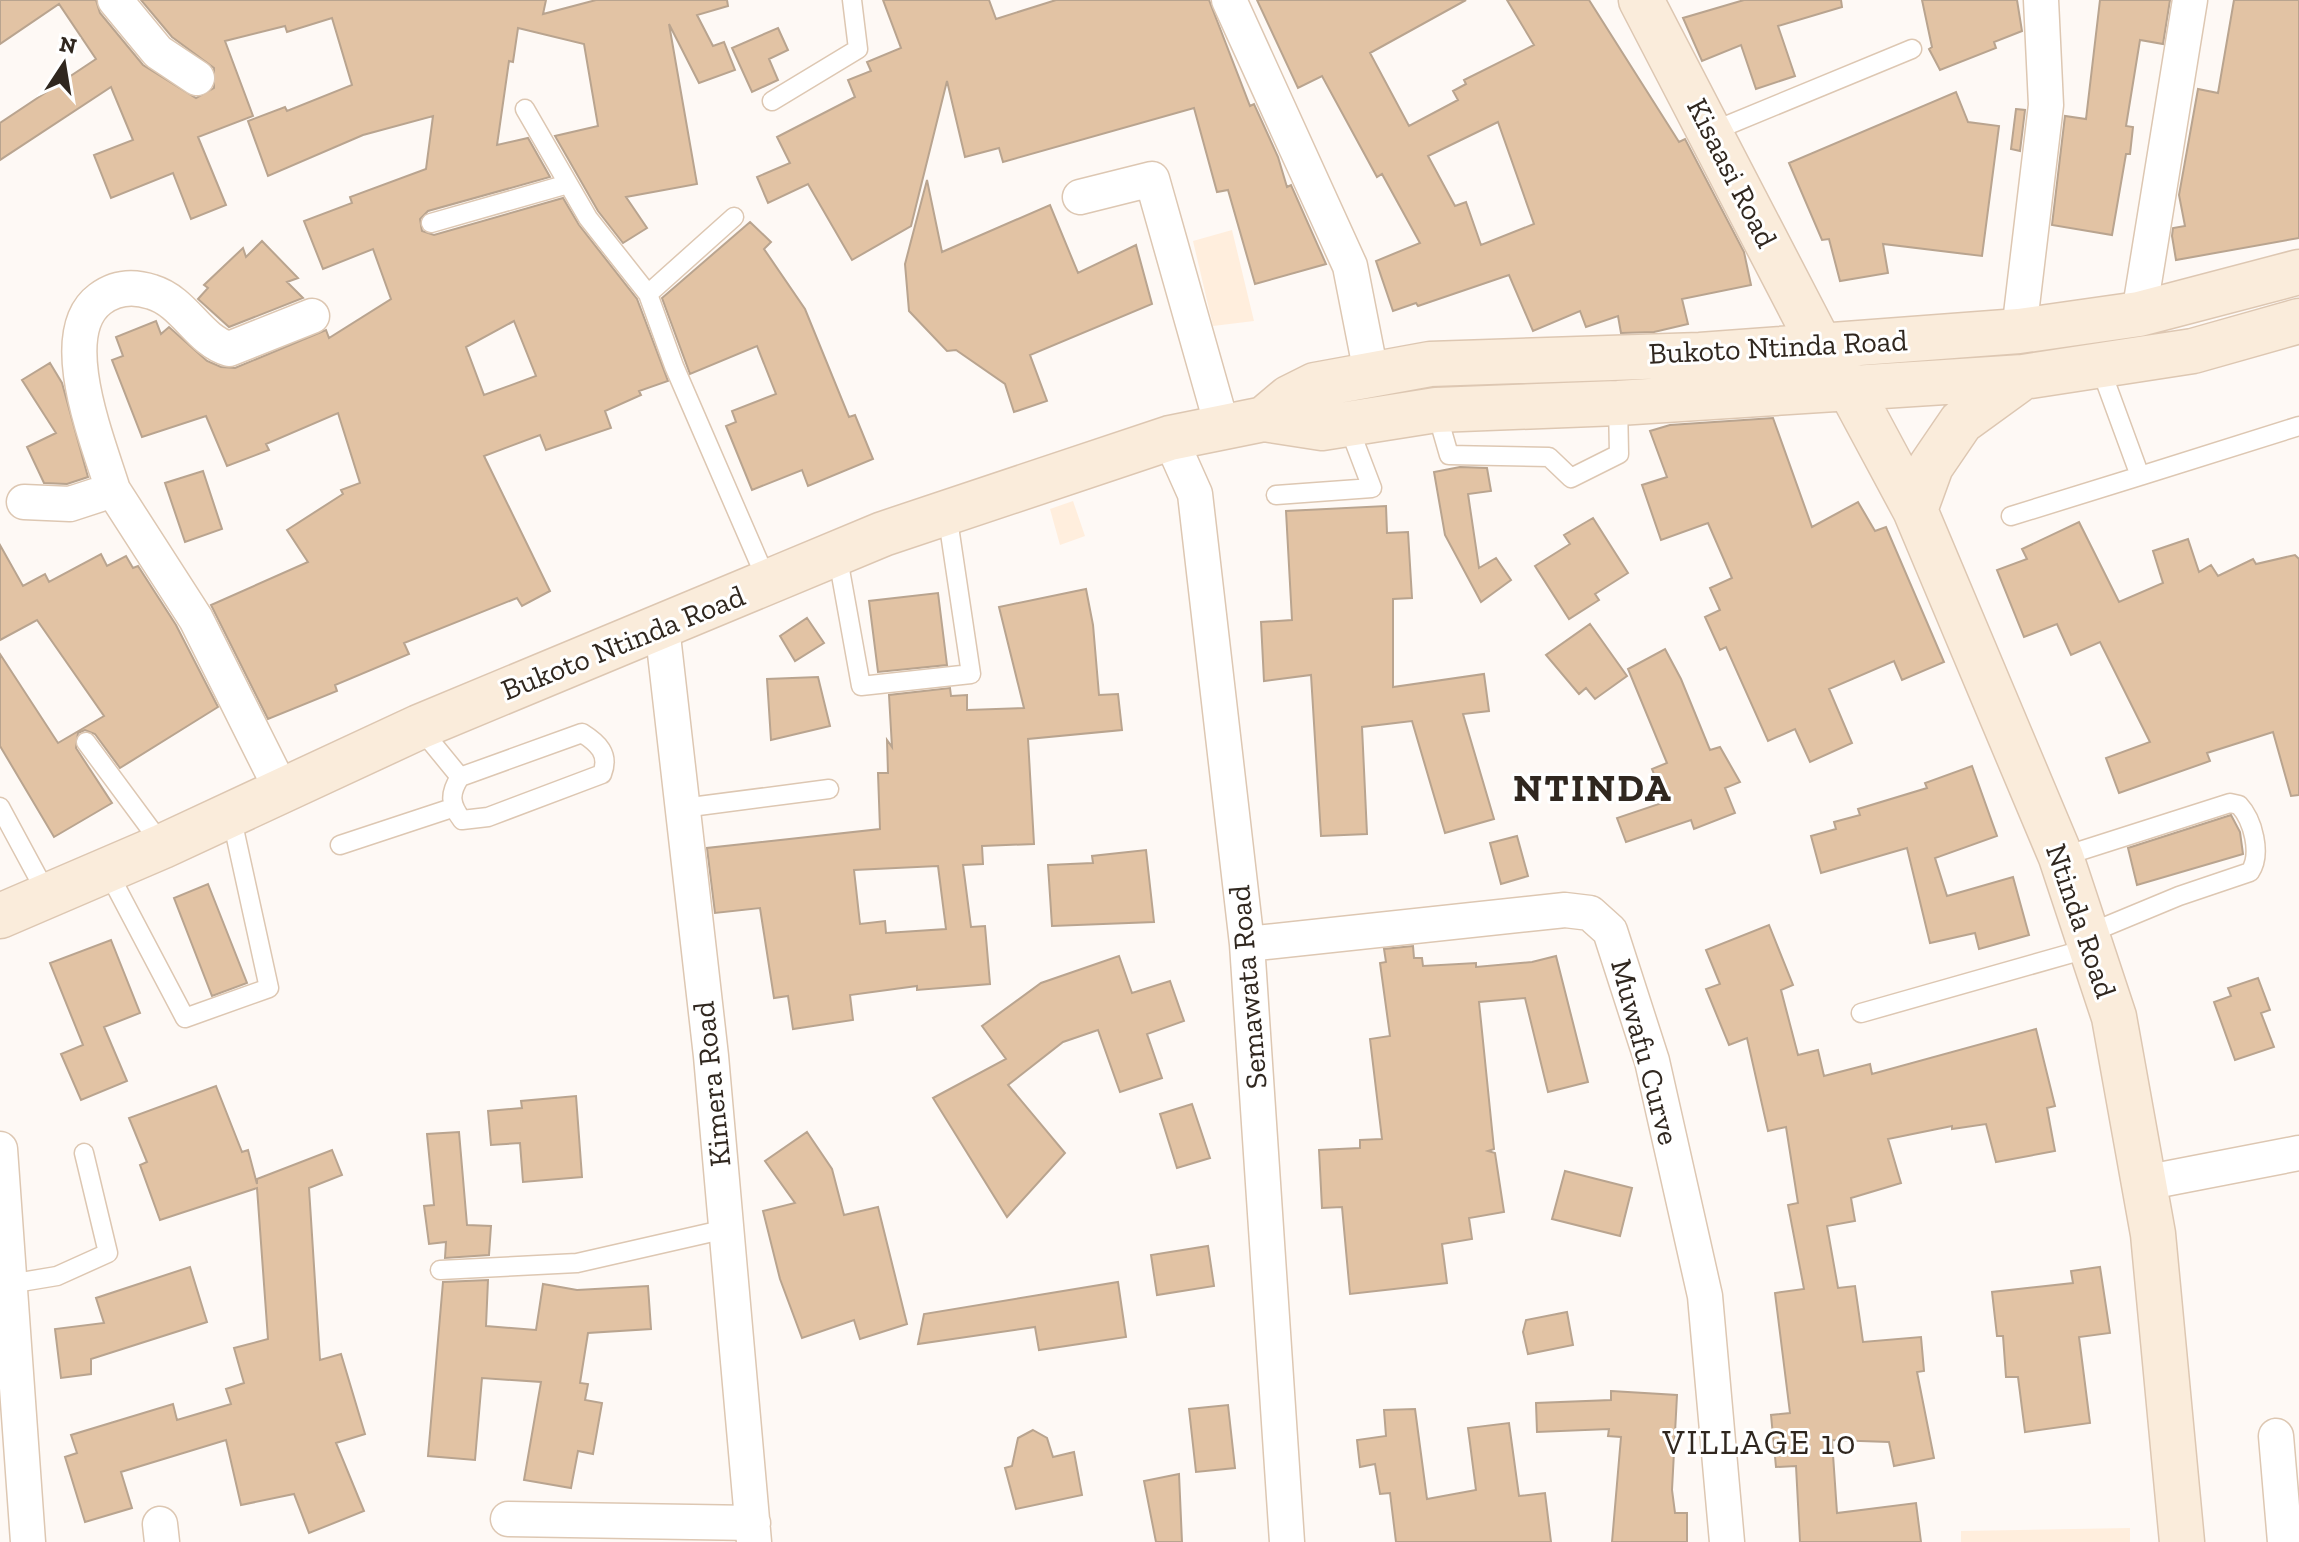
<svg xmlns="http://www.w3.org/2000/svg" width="2299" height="1542" font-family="'Zilla Slab',serif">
  <rect width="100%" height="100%" fill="#fef9f5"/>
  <path fill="#fed" d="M1232 230 1254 321 1213 326 1193 241Z
    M1073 501 1085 536 1060 545 1050 509Z
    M2130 1528V1542H1961V1531Z"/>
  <path fill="#e2c3a4" stroke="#b9a48f" stroke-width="2" fill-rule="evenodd" d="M0 0H96L100 13 143 65 196 98 214 88V68L172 37 141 0H546L543 14 596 0H727L728 6 697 15 713 46 724 42 735 70 699 83 669 24 697 184 626 197 647 228 623 243 598 211 555 136 598 126 584 44 518 28 513 62 509 61 497 145 528 138 550 177 428 211 420 219 422 231 434 235 563 198 579 225 637 299 668 381 639 391 641 395 605 411 611 428 546 450 540 435 484 456 550 591 522 606 517 598 404 643 409 654 335 685 337 691 268 719 211 605 308 562 287 530 343 494 341 490 360 483 338 413 266 444 269 450 227 466 206 416 142 437 112 360 123 356 116 337 156 321 161 334 169 327 207 361 221 367 235 368 326 330 329 338 391 299 373 249 323 269 304 221 352 203 350 197 426 169 433 116 363 135 268 176 248 121 285 107 287 111 352 85 332 18 287 32 285 26 225 41 253 116 198 137 226 205 191 219 173 173 111 198 94 155 133 140 111 87 0 160V123L96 59 59 4 0 44ZM514 321 536 376 484 395 466 347Z
    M883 0H989L996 19 1056 0H1209L1250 106 1254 104 1278 157 1287 187 1291 185 1326 264 1255 284 1228 190 1217 192 1194 108 1003 162 999 148 965 157 947 81 911 226 852 260 808 184 768 203 757 177 790 163 777 137 855 97 848 80 871 71 867 62 901 48Z
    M1257 0H1466L1370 53 1409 126 1458 100 1453 91 1466 84 1464 80 1534 45 1507 0H1589L1679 142 1685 139 1744 252 1751 285 1682 299 1688 324 1654 332 1621 333 1618 316 1586 327 1580 311 1533 331 1509 275 1418 306 1416 303 1393 311 1376 261 1420 243 1382 174 1377 177 1322 76 1298 88ZM1498 122 1534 224 1481 245 1466 202 1455 206 1428 156Z
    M1744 0H1841L1842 7 1778 26 1795 76 1756 89 1741 45 1702 61 1683 18Z
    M1922 0H2017L2022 31 1994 42 1996 48 1940 70 1929 49 1932 47Z
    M2100 0H2170L2163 44 2140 40 2126 126 2133 127 2130 154H2126L2112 235 2052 225 2065 116 2086 119Z
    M2234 0H2299V238L2176 260 2172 236 2173 228 2185 226 2179 195 2198 89 2218 93Z
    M778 28 788 50 769 59 778 80 752 92 732 48Z
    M1956 92 1968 122 1999 126 1982 256 1883 244 1888 273 1840 281 1829 239 1822 240 1789 163Z
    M2016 109 2025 110 2020 151 2011 149Z
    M927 180 942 252 1050 205 1078 273 1136 245 1152 304 1030 355 1047 401 1014 412 1005 384 956 350 947 351 909 311 905 264Z
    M750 222 771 242 764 249 805 309 849 417 855 415 873 459 808 486 802 470 752 490 726 426 736 422 732 411 776 394 757 346 690 374 662 298Z
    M262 241 298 278 287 282 303 298 229 327 198 299 208 288 204 285 243 248 246 257Z
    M50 363 62 383 88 477 67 484 44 483 27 447 56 433 22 380Z
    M1773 418 1812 527 1858 502 1875 531 1886 527 1944 662 1902 680 1894 661 1829 689 1852 743 1810 762 1795 729 1768 741 1726 647 1720 650 1705 617 1720 610 1710 588 1732 578 1708 523 1661 540 1642 485 1667 477 1650 431 1670 425Z
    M1460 467 1487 468 1491 491 1468 494 1479 568 1496 558 1511 580 1481 602 1445 535 1434 472Z
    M203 471 222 529 185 542 165 483Z
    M1386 506 1387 533 1408 532 1412 598 1393 599V687L1484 674 1489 711 1463 714 1494 819 1445 833 1412 721 1362 727 1367 834 1321 836 1311 675 1264 681 1261 622 1292 620 1286 511Z
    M1593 518 1628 573 1595 594 1599 600 1569 619 1535 566 1570 544 1564 535Z
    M2079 522 2119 602 2163 583 2153 551 2188 539 2199 572 2211 565 2218 576 2253 559 2256 564 2295 555 2299 559V795L2291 796 2273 732 2207 753 2210 761 2119 793 2106 758 2150 742 2100 642 2071 655 2057 624 2024 637 1997 570 2027 559 2022 549Z
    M0 545 23 586 45 574 49 582 101 554 107 566 126 556 133 568 138 566 176 625 218 707 120 768 95 734 85 730 78 733 76 748 112 803 54 837 0 746V654L58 743 104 716 37 620 0 640Z
    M1086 589 1093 625 1099 695 1118 694 1122 730 1028 739 1034 844 982 846 983 864 963 865 971 927 985 926 990 984 917 990V986L850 995 853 1020 793 1029 788 996 774 998 760 908 715 913 707 848 880 829 878 773H888L887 740 892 747 889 695 950 688 951 696 967 695V710L1024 708 999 607ZM938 866 946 929 886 933 885 921 860 924 854 870Z
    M938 593 947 665 878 672 869 601Z
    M807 618 824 643 795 661 780 636Z
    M1590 624 1627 676 1595 699 1586 688 1579 694 1546 655Z
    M1665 649 1681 679 1710 750 1720 747 1740 782 1725 788 1735 813 1694 829 1691 820 1626 842 1617 818 1665 802 1652 769 1667 763 1628 669Z
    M818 677 830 726 771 740 767 679Z
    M1972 766 1997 836 1935 858 1947 896 2013 877 2029 935 1979 949 1975 933 1930 943 1907 848 1821 873 1811 836 1836 829 1834 822 1860 815 1858 809 1927 788 1925 783Z
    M2231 815 2240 832 2243 854 2137 885 2128 848Z
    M1517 836 1528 876 1501 884 1490 843Z
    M1146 850 1154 922 1052 926 1048 865 1093 863 1092 856Z
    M208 884 247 983 212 996 174 898Z
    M1769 925 1793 985 1781 990 1798 1055 1818 1050 1824 1076 1870 1064 1872 1074 2036 1029 2055 1106 2047 1108 2055 1151 1996 1162 1986 1124 1952 1129V1126L1888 1139 1901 1183 1851 1198 1855 1221 1827 1226 1838 1288 1855 1286 1863 1342 1921 1337 1924 1371 1917 1372 1934 1458 1894 1466 1889 1442 1832 1440 1837 1513 1916 1503 1921 1542H1800L1796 1466 1776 1467 1771 1415 1790 1413 1775 1293 1804 1289 1788 1205 1798 1203 1786 1127 1768 1131 1747 1038 1729 1045 1706 989 1720 984 1706 950Z
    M111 940 140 1013 104 1027 127 1081 81 1100 61 1054 83 1045 50 963Z
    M1413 946 1414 958H1422L1423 966 1476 963V967L1532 962 1556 956 1588 1082 1548 1092 1525 998 1479 1002 1494 1149 1488 1151 1495 1153 1504 1212 1469 1218 1472 1239 1442 1244 1447 1283 1350 1294 1342 1207 1322 1208 1319 1150 1360 1148V1140L1382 1139 1370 1039 1390 1036 1380 963 1386 962 1384 949Z
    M1119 956 1132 993 1170 981 1184 1021 1147 1034 1162 1078 1120 1092 1098 1030 1063 1042 1008 1085 1065 1153 1007 1217 933 1098 1006 1059 982 1026 1041 983Z
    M2258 978 2270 1010 2261 1013 2274 1047 2235 1060 2214 1002 2231 996 2228 988Z
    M216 1086 242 1152 248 1150 257 1184V1179L332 1150 342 1175 309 1188 320 1360 341 1354 365 1434 336 1443 364 1511 309 1533 294 1494 241 1505 226 1440 121 1472 132 1508 85 1522 65 1457 77 1453 71 1435 173 1404 177 1420 231 1404 226 1389 244 1383 234 1348 268 1339 257 1188 160 1220 140 1165 147 1162 129 1118Z
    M576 1096 582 1177 523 1182 520 1143 491 1145 488 1111 522 1108 521 1101Z
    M1192 1104 1210 1158 1177 1168 1160 1114Z
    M459 1132 467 1225 491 1226 489 1255 445 1258 446 1242 429 1244 424 1206 434 1205 427 1134Z
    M807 1132 832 1169 844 1215 878 1207 907 1324 860 1339 854 1320 802 1338 780 1279 763 1211 795 1203 765 1161Z
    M1565 1171 1632 1188 1620 1236 1552 1219Z
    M1208 1246 1214 1286 1157 1295 1151 1255Z
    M190 1267 207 1322 91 1359V1374L61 1378 55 1329 104 1323 96 1298Z
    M2100 1267 2110 1333 2079 1337 2090 1423 2025 1432 2018 1377H2006L2003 1336H1997L1992 1292 2073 1283 2071 1271Z
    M488 1280 486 1326 536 1330 543 1284 577 1290 648 1286 651 1329 588 1333 580 1383 588 1384 585 1400 602 1403 593 1454 578 1451 571 1488 524 1480 541 1382 482 1378 475 1460 428 1456 443 1282Z
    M1118 1282 1126 1337 1039 1350 1035 1327 918 1344 924 1314Z
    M1567 1312 1573 1345 1528 1354 1523 1332 1526 1320Z
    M1611 1391 1677 1395 1672 1490 1675 1513H1687V1542H1612L1621 1437 1608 1436 1609 1429 1537 1432 1536 1403 1611 1400Z
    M1228 1405 1235 1468 1196 1472 1189 1409Z
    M1415 1409 1427 1499 1476 1490 1468 1428 1509 1423 1519 1496 1545 1493 1551 1542H1396L1390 1493 1380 1494 1375 1464 1360 1467 1357 1440 1386 1436 1384 1410Z
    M1033 1430 1047 1438 1053 1457 1074 1452 1082 1495 1016 1509 1005 1468 1012 1466 1018 1438Z
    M1179 1474 1182 1542H1156L1144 1481Z"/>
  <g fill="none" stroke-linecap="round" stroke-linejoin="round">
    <g stroke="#ddc7b2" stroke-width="21">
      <path id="lane" d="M772 101 858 49 852 0
        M525 109 588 218 648 294
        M1711 132 1912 49
        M734 217 648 294 674 366 768 583
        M431 223 568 184
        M2100 367 2140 476 2299 426
        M1436 410 1449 455 1549 457 1571 478 1619 454 1618 403
        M1276 495 1372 488 1348 425
        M2011 516 2140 476
        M837 553 861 686 971 674 947 513
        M419 727 460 777
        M582 733C598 743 610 754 602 774L488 817 462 820C450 804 449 794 460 777Z
        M86 742 163 846
        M0 807 48 896
        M683 808 829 789
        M340 845 452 808
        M2061 857 2230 803 2239 805C2253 820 2262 854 2250 872L2179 896 2085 935
        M107 870 185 1018 269 988 231 815
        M1861 1013 2090 948
        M440 1270 577 1263 726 1229
        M9 1284 57 1276 108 1253 84 1153"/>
    </g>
    <g stroke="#ddc7b2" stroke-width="37">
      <path id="street" d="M115 0 158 52 197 78
        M1229 0 1350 266 1371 373
        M1080 197 1152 179 1222 426
        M2139 314 2190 0
        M2019 331 2046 105 2041 0
        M1170 438 1195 494 1247 944 1287 1542
        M113 490C99 444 53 334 100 299 116 287 134 286 152 292 185 302 198 340 229 349L312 316
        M24 502 70 504 113 490 196 619 282 791
        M662 627 711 1056 754 1542
        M1247 944 1565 910 1590 913 1610 931 1652 1061 1705 1296 1727 1542
        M0 1149 28 1542
        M2144 1183 2299 1153
        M2276 1436 2285 1542
        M508 1519 753 1523
        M160 1524 162 1542"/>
    </g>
    <g stroke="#ddc7b2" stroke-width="47">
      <path id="secondary" d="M1641 0 1821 347 1850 389 1915 510 2061 857 2114 1017 2153 1234 2182 1542
        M1264 419 1289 398 1315 385 1430 364 1700 355 2019 331 2139 314 2299 272
        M1915 510 1931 466 1961 422 2023 377
        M0 916 163 846 419 727 883 534 1170 438 1264 419 1322 428 1436 410 1618 403 2023 377 2193 351 2299 321"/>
    </g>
    <use href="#lane" stroke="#fff" stroke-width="18"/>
    <use href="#street" stroke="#fff" stroke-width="34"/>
    <use href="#secondary" stroke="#faecdb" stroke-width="44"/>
  </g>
  <g text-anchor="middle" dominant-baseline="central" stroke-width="6" stroke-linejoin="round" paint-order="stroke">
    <g font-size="30" fill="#30271f" stroke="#fff">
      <text transform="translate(1732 173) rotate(63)">Kisaasi Road</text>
      <text transform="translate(1778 347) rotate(-3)">Bukoto Ntinda Road</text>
      <text transform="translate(623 643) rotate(-22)">Bukoto Ntinda Road</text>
      <text transform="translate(2081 921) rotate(71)">Ntinda Road</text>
      <text transform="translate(1248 987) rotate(-95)">Semawata Road</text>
      <text transform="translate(1645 1052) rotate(75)">Muwafu Curve</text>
      <text transform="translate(712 1084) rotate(-96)">Kimera Road</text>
    </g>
    <g font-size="34" letter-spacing="2" fill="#30271f" stroke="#fff">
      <text x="1760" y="1442">VILLAGE 10</text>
    </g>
    <g font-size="38" font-weight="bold" letter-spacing="2" fill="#30271f" stroke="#fff">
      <text x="1593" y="788">NTINDA</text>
    </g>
  </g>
  <g transform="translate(64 64) rotate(12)" stroke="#ffffff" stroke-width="6" paint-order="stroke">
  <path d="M0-6L14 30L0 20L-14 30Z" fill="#30271f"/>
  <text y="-12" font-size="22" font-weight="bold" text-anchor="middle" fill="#30271f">N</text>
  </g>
</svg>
